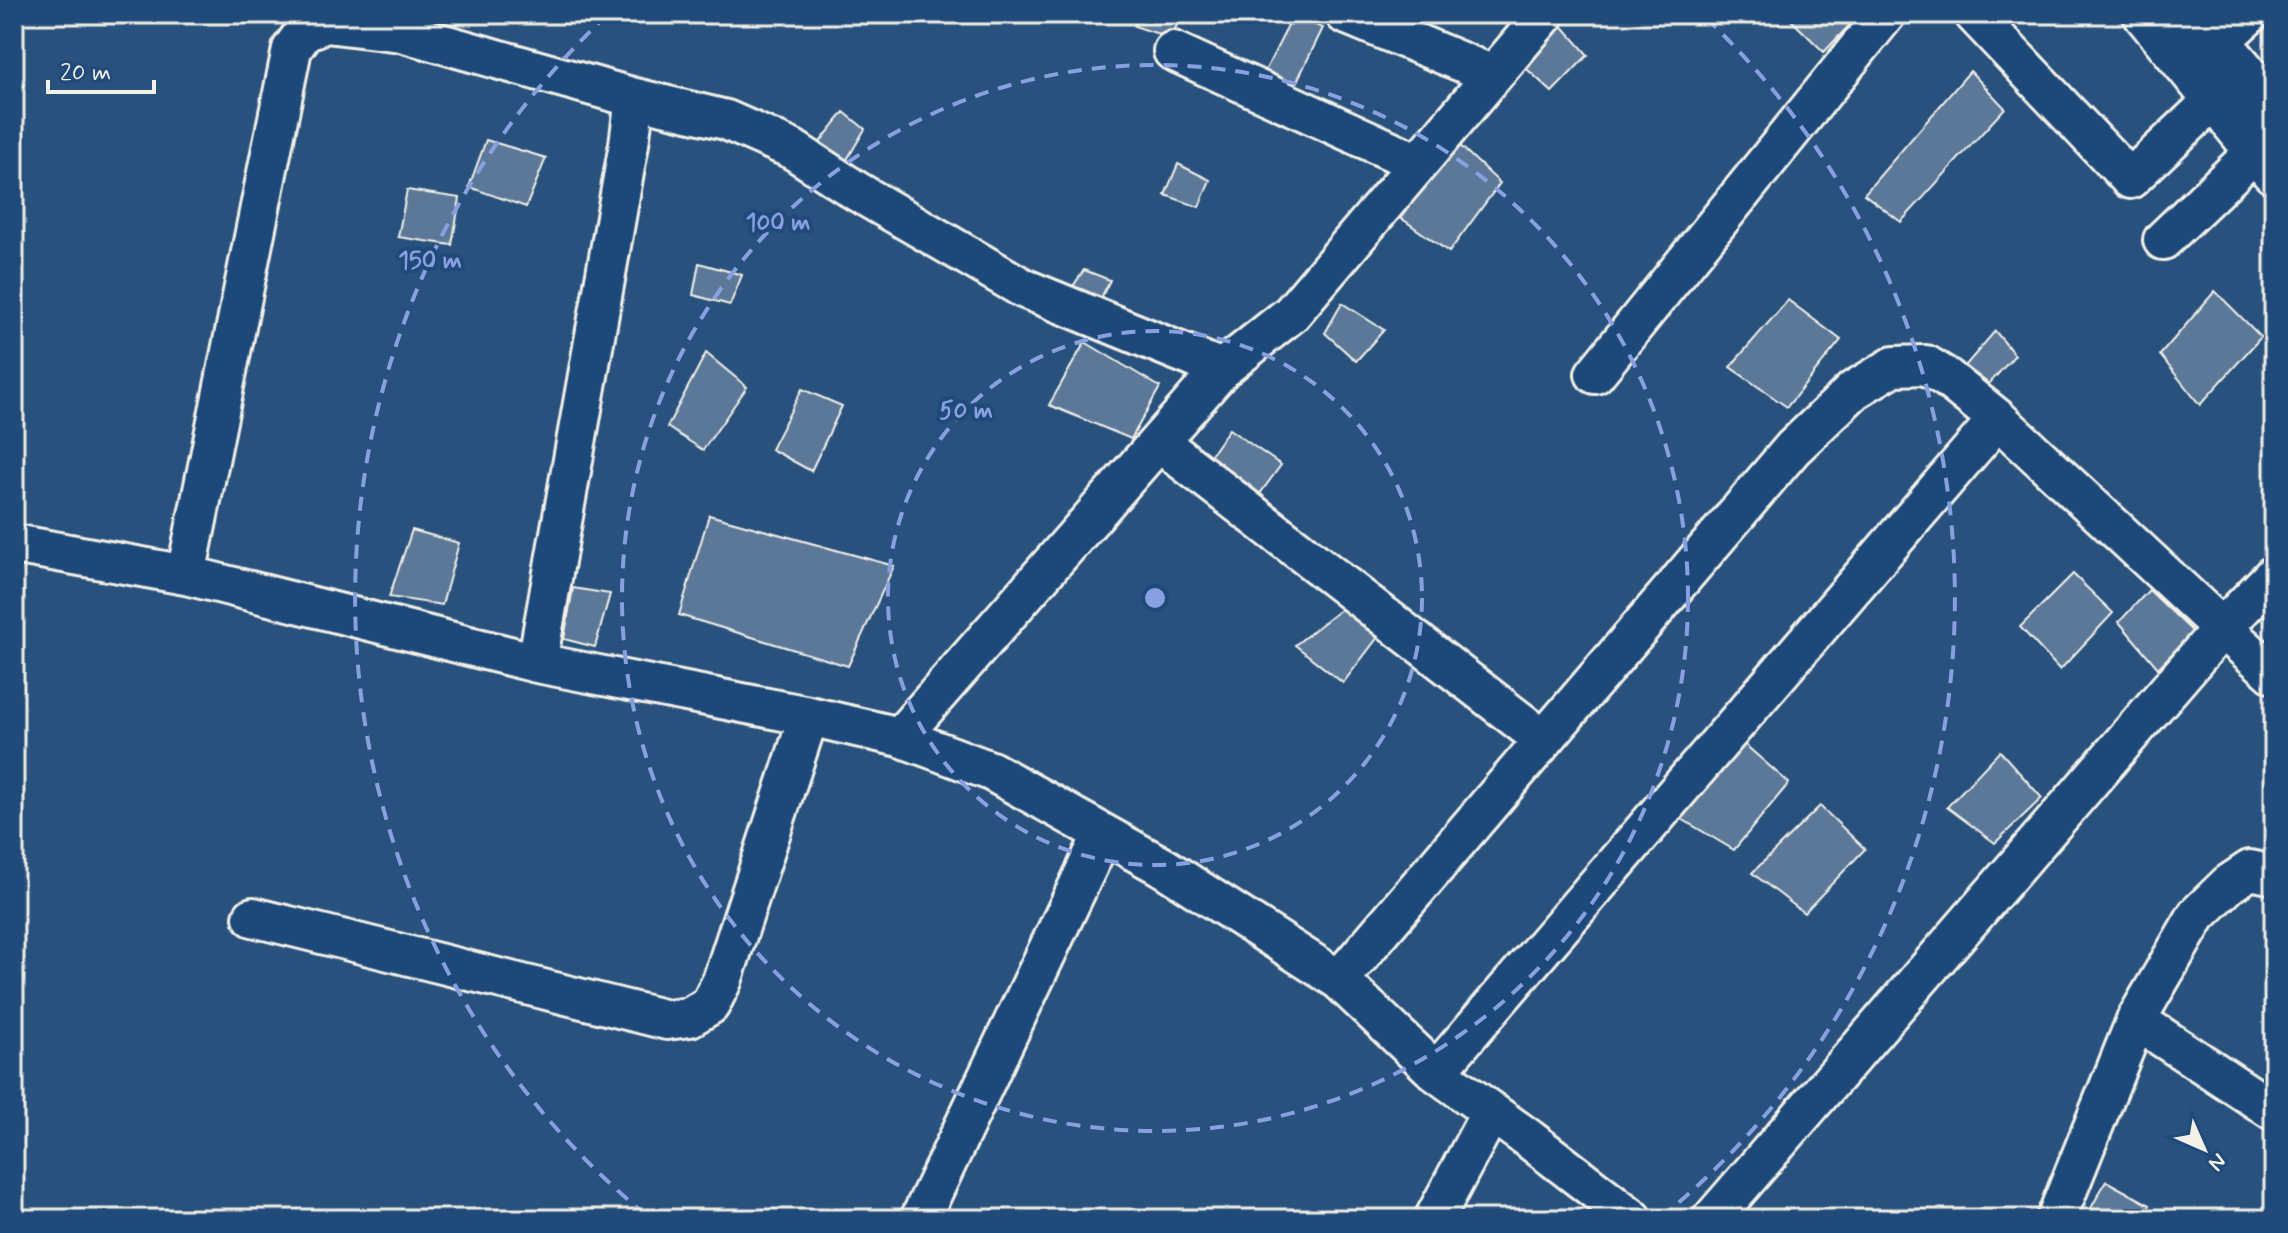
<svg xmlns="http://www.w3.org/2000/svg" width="2288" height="1233" font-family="Mynerve,sans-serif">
  <rect width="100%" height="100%" fill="#28517e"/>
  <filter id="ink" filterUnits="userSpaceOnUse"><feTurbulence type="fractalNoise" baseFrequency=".0125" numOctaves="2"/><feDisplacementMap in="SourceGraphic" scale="16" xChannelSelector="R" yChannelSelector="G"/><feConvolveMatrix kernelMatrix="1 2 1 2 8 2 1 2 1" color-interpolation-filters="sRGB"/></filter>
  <g filter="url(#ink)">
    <path fill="#5b7899" stroke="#f4f1e8" stroke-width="2" d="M1139 14H1182L1171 38 1134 26Z
      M1785 14H1860L1824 52Z
      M1293 16 1323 28 1296 83 1263 75Z
      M1558 21 1588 55 1552 92 1527 69Z
      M1970 71 2005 108 1901 222 1864 194Z
      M844 112 865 129 845 163 817 146Z
      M486 140 546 158 526 207 469 187Z
      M1454 140 1500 183 1449 252 1401 218Z
      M1178 164 1210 180 1199 207 1165 195Z
      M407 190 460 198 452 245 398 237Z
      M699 263 742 275 730 305 693 295Z
      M1084 270 1110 280 1084 332 1050 320Z
      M2215 291 2261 337 2200 405 2160 355Z
      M1788 300 1841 340 1787 407 1730 367Z
      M1342 303 1384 330 1356 361 1325 333Z
      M1995 331 2015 355 1989 384 1965 366Z
      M1085 342 1160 387 1131 439 1049 405Z
      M706 353 747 387 703 450 667 427Z
      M802 389 842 406 811 471 771 449Z
      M1229 429 1281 465 1259 495 1209 457Z
      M709 515 894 566 848 666 679 615Z
      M412 530 459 543 442 605 389 597Z
      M2073 574 2113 613 2060 670 2020 627Z
      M573 588 610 594 595 647 564 639Z
      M2149 590 2193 632 2158 668 2119 622Z
      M1345 606 1378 637 1343 683 1295 645Z
      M1742 742 1789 783 1734 850 1680 818Z
      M2000 751 2042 798 1995 843 1947 807Z
      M1820 806 1865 849 1804 913 1752 873Z
      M2106 1181 2150 1205 2143 1219H2085Z"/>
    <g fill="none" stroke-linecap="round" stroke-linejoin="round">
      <g stroke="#f4f1e8" stroke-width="44">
        <path id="minor" d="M1345 14 1493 75
          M1974 14 2130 179 2215 99
          M2218 43 2250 14
          M1173 51 1418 163
          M2163 240 2257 150
          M1595 374 1886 14
          M1159 442 1544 740
          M14 544 186 575 537 663 809 716 900 737 991 771 1163 867 1339 980 1436 1072 1529 1139 1633 1219
          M186 575 292 49 305 31 326 23 401 32 635 98 726 120 792 149 858 192 1023 288 1222 369
          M537 663 629 144 635 98
          M900 737 1222 369 1291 314 1545 14
          M253 917 667 1020 690 1017 710 1005 722 981 809 716
          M1339 980 1793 448 1854 390 1894 366 1926 365 1947 378 1998 419 2222 628 2274 674
          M2136 1020 2274 1111
          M1436 1072 1998 419
          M920 1219 1103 834
          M1434 1219 1491 1112
          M1712 1219 2222 628 2274 575
          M2056 1219 2136 1020 2197 915 2229 884 2250 870 2274 875"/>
      </g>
      <g stroke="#f4f1e8" stroke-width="50">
        <path id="major" d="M2146 14 2274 171
          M2194 14 2274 108"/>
      </g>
      <use href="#minor" stroke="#1f4a7a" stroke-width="38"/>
      <use href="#major" stroke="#1f4a7a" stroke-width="44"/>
    </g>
  </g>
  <g fill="none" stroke="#88a0e0" stroke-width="4" stroke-dasharray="14 10">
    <circle cx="1155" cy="598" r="267"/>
    <circle cx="1155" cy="598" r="533"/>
    <path d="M646 1215A800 800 0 0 1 604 18M1706 18A800 800 0 0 1 1664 1215"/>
  </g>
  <circle cx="1155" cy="598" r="12" fill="#88a0e0" stroke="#1f4a7a" stroke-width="4"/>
  <g font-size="24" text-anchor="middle" font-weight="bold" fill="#88a0e0" stroke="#1f4a7a" stroke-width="8" stroke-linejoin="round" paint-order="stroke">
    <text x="778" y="230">100 m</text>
    <text x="430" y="268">150 m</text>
    <text x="966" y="418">50 m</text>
  </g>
  <rect width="2288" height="1233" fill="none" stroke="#1f4a7a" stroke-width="48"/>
  <rect x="24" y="24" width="2240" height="1185" fill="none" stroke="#f4f1e8" stroke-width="3" filter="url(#ink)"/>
  <g transform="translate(2204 1149) rotate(135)" stroke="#1f4a7a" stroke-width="6" paint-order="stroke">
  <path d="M0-6L14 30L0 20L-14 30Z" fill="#f4f1e8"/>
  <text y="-12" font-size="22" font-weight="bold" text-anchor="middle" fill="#f4f1e8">N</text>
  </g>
  <path d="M48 80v12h106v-12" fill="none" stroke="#f4f1e8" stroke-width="4"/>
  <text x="60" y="80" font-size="24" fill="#f4f1e8" stroke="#1f4a7a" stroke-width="6" paint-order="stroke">20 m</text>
</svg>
